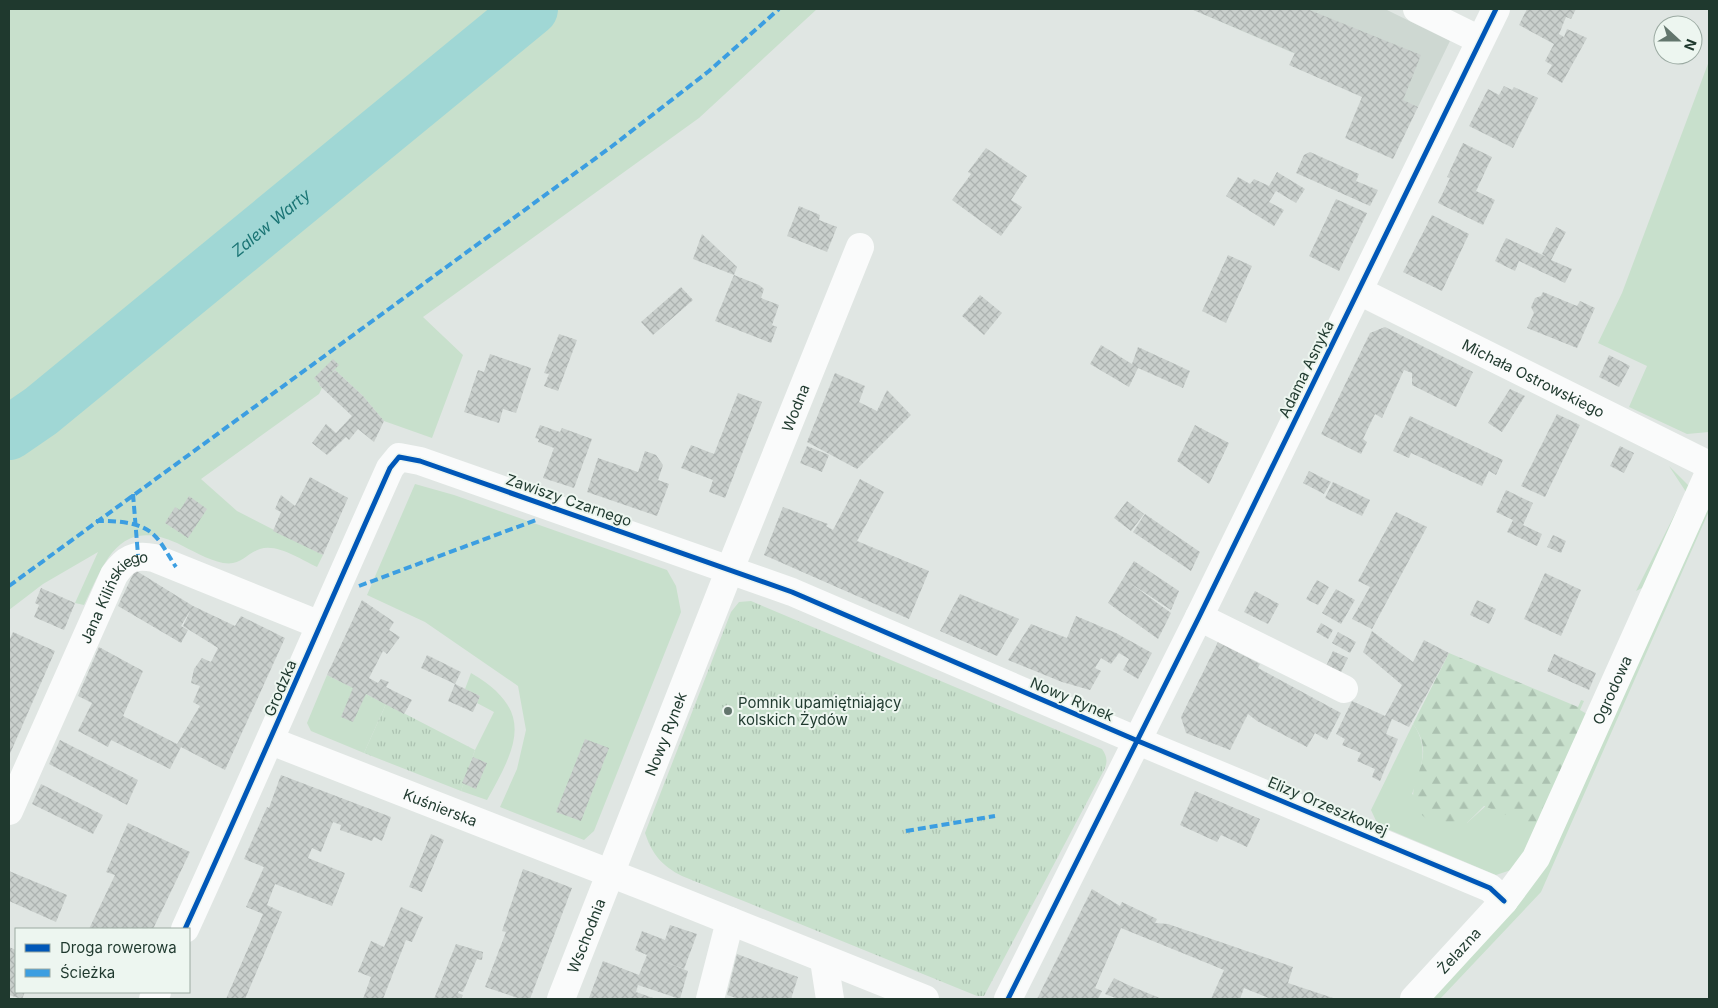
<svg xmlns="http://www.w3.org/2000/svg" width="1718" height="1008" font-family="Inter,sans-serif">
  <defs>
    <pattern id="forest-firs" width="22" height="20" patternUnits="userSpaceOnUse" patternTransform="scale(1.25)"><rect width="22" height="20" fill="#c8e0cc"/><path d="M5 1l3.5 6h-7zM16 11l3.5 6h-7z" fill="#abc1b0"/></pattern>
    <pattern id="park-tufts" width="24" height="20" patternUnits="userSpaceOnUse" patternTransform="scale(1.25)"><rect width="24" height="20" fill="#c8e0cc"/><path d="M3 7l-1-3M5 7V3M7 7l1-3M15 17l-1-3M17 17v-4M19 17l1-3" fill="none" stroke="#abc1b0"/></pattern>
    <pattern id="building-cross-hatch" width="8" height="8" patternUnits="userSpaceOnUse" patternTransform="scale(1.25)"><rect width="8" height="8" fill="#c9cfcc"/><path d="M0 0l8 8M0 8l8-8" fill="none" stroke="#acb2b0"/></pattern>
  </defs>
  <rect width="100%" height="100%" fill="#e0e6e3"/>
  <path fill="#ced8d2" d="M1191 9H1385L1450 41 1418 107Z"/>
  <path fill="#c8e0cc" d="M9 9H817L699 118 423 317 463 355 432 438 384 421 363 396 335 370 319 385 322 388 319 394 201 479 237 511 323 555 317 567C302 560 277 543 260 549 245 554 242 566 223 563 208 560 191 550 177 543 119 517 105 561 84 605L75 603 98 552 43 584 9 610Z
    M1709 61V432L1687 434 1629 407 1647 366 1598 343 1622 293Z
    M1669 466 1689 486 1648 585 1636 591 1686 492Z
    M415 484 454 495 667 570 676 586 681 612 594 831 584 840 500 807 517 769 526 730 518 686 425 622 367 595Z
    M1709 494V511L1541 892 1440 999H1429L1473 953Z
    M471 673C536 711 517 746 487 800L461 791 475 750 494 712 477 703 480 696 465 689Z
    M327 675 386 704 364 753 311 731 307 723Z
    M1587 714 1530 853 1511 870 1496 875 1378 825 1371 810 1413 724C1430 747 1421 770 1412 794L1467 823Z"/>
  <path fill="url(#forest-firs)" d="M1449 653 1578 707 1581 700 1584 701 1580 710 1587 714 1534 826 1484 806 1467 823 1436 826C1430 821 1420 815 1416 808 1403 781 1440 760 1413 724Z"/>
  <path fill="url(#park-tufts)" d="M751 601 1102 749C1107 756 1108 762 1104 770L984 996H977L682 876C662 866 652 854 645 833L731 612 739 602Z
    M386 704 475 750 461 791 364 753Z"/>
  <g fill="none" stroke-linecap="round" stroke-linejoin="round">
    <path stroke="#a0d7d5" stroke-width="54" id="s1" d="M9 433 41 411 531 9"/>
  </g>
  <path fill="url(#building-cross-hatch)" d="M1191 9H1307L1421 55 1403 100 1418 107 1393 159 1345 138 1362 97 1289 65 1295 53Z
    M1527 9H1576L1571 19 1566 17 1559 34 1564 37 1567 29 1587 38 1562 83 1547 74 1552 65 1545 61 1554 44 1519 25Z
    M1504 86 1512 90 1514 87 1538 98 1513 148 1469 126 1488 89 1499 95Z
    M1463 143 1492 157 1476 191 1495 200 1483 225 1438 203 1450 178 1447 177Z
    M986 148 1027 176 1011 200 1022 207 1001 236 952 200 971 174 968 172Z
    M1310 152 1359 174 1356 181 1378 190 1370 206 1296 173 1304 155Z
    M1277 172 1305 189 1296 203 1276 191 1269 202 1284 210 1274 226 1226 196 1238 177 1250 184 1254 179 1269 186Z
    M1336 199 1367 213 1339 271 1309 256Z
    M799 206 820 215 819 220 837 227 827 252 787 236Z
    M1432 215 1469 234 1442 291 1403 272Z
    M1556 227 1566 232 1551 260 1572 269 1565 283 1519 261 1515 271 1495 261 1506 238 1547 257 1542 254Z
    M702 234 737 267 734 275 759 285 764 289 761 298 779 305 772 325 777 327 771 343 715 321 734 275 693 259Z
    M1228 255 1252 266 1226 323 1202 311Z
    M681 287 693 300 653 335 641 322Z
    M1543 292 1577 306 1580 301 1595 308 1577 348 1527 328 1534 313 1531 307 1535 298 1541 296Z
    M980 295 1002 313 984 335 962 316Z
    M1385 327 1473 372 1456 407 1412 385V373L1404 370 1382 418 1375 414 1363 439 1367 442 1361 454 1321 434 1370 333Z
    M559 334 577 340 558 391 544 386 549 374 544 373Z
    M1101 345 1132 364 1138 347 1190 371 1183 388 1138 368 1129 387 1090 364Z
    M490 354 531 368 516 413 503 409 499 423 464 412 478 370 484 372Z
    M1609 355 1630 366 1619 387 1599 377Z
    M333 359 339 365 323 381 335 370 363 396 384 421 374 442 358 429 349 440 346 437 327 455 312 443 326 424 336 433 352 416 319 385 320 384 314 378Z
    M835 373 865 386 859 402 877 411 887 390 911 415 857 469 807 442Z
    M1510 389 1525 396 1502 432 1488 423Z
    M738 393 762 402 725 498 709 492 713 480 681 468 691 445 714 454Z
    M1557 414 1580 425 1545 497 1521 486Z
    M1410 416 1503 460 1496 475 1489 471 1482 486 1411 453 1409 458 1393 451Z
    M540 425 560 432 562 428 592 439 574 488 543 478 554 448 538 442 539 439 535 438Z
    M1195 425 1229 443 1209 484 1177 461Z
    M807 446 829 455 822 472 800 463Z
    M1620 446 1634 453 1624 473 1610 466Z
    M645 451 656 455 663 465 658 480 669 484 657 516 587 492 598 458 638 472Z
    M1309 471 1331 482 1324 494 1303 483Z
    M310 477 348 498 323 555 273 531 281 512 275 509 281 495 295 506Z
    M860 479 884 492 857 541 929 571 909 619 764 555 783 507 828 524 826 526 833 530Z
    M1333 482 1370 500 1362 516 1325 498Z
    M1506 490 1533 503 1523 525 1542 534 1537 546 1507 532 1513 520 1496 512Z
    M189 496 207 509 188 538 165 523 175 507 180 510Z
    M1127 501 1144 514 1131 531 1114 518Z
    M1396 512 1427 527 1372 629 1352 619 1370 587 1358 581Z
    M1145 514 1200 552 1191 571 1133 532Z
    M1553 535 1566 541 1561 553 1547 547Z
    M1134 561 1179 591 1171 610 1130 583 1171 613 1158 639 1108 603Z
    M135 570 193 606 235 626 241 616 285 638 225 770 181 747 170 769 111 740 108 747 78 731 92 703 78 696 99 647 143 671 123 716 177 744 200 706 193 702 200 686 191 683 194 669 202 658 211 662 218 648 183 626 191 609 181 626 188 630 181 643 118 606Z
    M1545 573 1581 590 1561 636 1524 619Z
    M1317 580 1329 587 1318 605 1306 599Z
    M41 588 75 603 64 630 34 617 39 605 35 603Z
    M1336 589 1355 600 1341 624 1322 613Z
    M1255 591 1279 604 1268 624 1244 612Z
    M960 594 1019 619 997 656 940 631Z
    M362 600 394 622 389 630 400 637 387 654 383 651 369 678 378 683 381 679 389 682 386 687 412 700 404 714 366 694 353 722 341 717 353 688 327 675Z
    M1477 600 1496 609 1489 624 1470 615Z
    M1076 616 1116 633 1152 653 1138 679 1123 670 1129 659 1119 653 1111 664 1101 658 1095 668 1101 671 1090 690 1062 682 1008 660 1031 624 1067 638Z
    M1321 623 1333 630 1328 639 1316 632Z
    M1372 631 1413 662 1424 640 1449 653 1409 727 1392 719 1386 734 1398 739 1380 781 1372 777 1375 769 1357 761 1361 753 1342 745 1345 739 1336 734 1352 701 1385 716 1402 685 1363 652Z
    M13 632 55 651 9 756V641Z
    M1338 632 1356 642 1350 653 1332 643Z
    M1218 642 1260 664 1258 668 1341 713 1327 740 1315 733 1307 747 1257 721 1248 714 1230 750 1186 733 1181 717Z
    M1333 651 1348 658 1341 672 1326 666Z
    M1554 654 1596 673 1589 690 1547 671Z
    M427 655 461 672 455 684 421 668Z
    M455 684 480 696 473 712 448 701Z
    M585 739 609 748 581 821 556 812Z
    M60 740 138 780 127 805 49 764Z
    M473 757 487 763 476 789 462 783Z
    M281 775 391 817 382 841 374 837 372 841 340 830 341 825 333 822 321 852 312 848 308 858 345 873 332 906 275 884 267 905 282 912 245 999H226L263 914 246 907 264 867 244 859 267 807 269 808Z
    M41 784 103 815 93 834 32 804Z
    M1195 791 1260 819 1247 847 1221 835 1217 842 1180 825Z
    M128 823 190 852 153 929H89L115 875 106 872Z
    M431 834 444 840 422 892 409 887Z
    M523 869 572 888 530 999H521L485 987 506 932 502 931Z
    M9 871 67 895 56 922 9 901Z
    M1092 889 1120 906 1122 902 1157 919 1155 923 1168 924 1293 967 1288 983 1336 999H1271L1244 988 1240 999H1211L1224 970 1121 928 1095 988 1102 991 1098 999H1037Z
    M401 907 423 917 412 942 406 940 383 999H363L371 977 358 972 371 941 384 947Z
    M670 925 697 934 684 969 655 958 688 971 680 999 638 985 636 992 656 999 589 998 603 961 639 975 647 955 635 950 642 931 665 940Z
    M456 944 483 952 482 960 477 959 463 992 459 991 458 993 463 995 461 999H434Z
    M9 947 16 950V992H25L22 999 9 995Z
    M737 954 798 977 791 999H739L727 995Z
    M1114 978 1126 984 1162 999H1118L1105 994Z"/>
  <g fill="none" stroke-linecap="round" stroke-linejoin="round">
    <g stroke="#fafbfb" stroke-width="28">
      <path d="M1417 9 1480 40"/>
      <path id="s2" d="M1359 291 1709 465"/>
      <path d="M1199 617 1344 689"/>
      <path id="s3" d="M271 741 648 888 925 999"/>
      <path id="s4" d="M9 811 114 575C125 559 134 554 154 558L320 625"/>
      <path d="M185 929C255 776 321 622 390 468L399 457 420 461 792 592 1138 741 1490 888 1504 901"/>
      <path d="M824 960 830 999"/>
      <path d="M153 999 157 992"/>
      <path id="s5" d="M561 999 730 569 860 247"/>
      <path d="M710 999 730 921"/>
      <path d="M1008 999 1199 617 1496 9"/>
      <path id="s6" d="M1414 999 1504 901 1536 858 1709 473"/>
    </g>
    <path stroke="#3c9ee1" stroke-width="4" stroke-dasharray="8 4" stroke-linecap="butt" d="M133 494 138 555
      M96 521C115 521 138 521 153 534 162 542 169 557 176 567
      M9 586 611 147 709 71 779 9
      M359 586 536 520
      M906 831 995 816"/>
    <g stroke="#edf6f0" stroke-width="8">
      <path id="cycleway" d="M185 929C255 776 321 622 390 468L399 457 420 461 792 592 1138 741 1490 888 1504 901
        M1008 999 1199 617 1496 9"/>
    </g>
    <use href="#cycleway" stroke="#0057b8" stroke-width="5"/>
  </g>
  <circle fill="#63766d" stroke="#edf6f0" stroke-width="2" cx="728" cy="711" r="5"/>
  <g text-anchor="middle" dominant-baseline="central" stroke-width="4" stroke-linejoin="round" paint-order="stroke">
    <g font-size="15" fill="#1f392e" stroke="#edf6f0">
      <text transform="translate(1306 369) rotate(-64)">Adama Asnyka</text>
      <text stroke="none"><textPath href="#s2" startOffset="195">Michała Ostrowskiego</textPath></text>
      <text stroke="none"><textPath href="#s5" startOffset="636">Wodna</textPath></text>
      <text transform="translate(569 500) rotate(19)">Zawiszy Czarnego</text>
      <text stroke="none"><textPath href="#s4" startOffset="242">Jana Kilińskiego</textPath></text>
      <text transform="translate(280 688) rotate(-67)">Grodzka</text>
      <text stroke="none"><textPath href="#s6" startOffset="371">Ogrodowa</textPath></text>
      <text transform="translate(1072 699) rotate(23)">Nowy Rynek</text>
      <text stroke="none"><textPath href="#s5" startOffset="285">Nowy Rynek</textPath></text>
      <text transform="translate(1328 806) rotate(23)">Elizy Orzeszkowej</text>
      <text stroke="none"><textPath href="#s3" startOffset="182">Kuśnierska</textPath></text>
      <text stroke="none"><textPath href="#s5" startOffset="68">Wschodnia</textPath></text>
      <text stroke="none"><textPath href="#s6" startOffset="66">Żelazna</textPath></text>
    </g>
    <g font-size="15" fill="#1f392e" stroke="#edf6f0" text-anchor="start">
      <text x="738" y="702">Pomnik upamiętniający<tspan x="738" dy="17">kolskich Żydów</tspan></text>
    </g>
    <g font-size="16" font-style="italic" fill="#1a7474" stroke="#edf6f0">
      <text stroke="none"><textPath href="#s1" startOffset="336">Zalew Warty</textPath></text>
    </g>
  </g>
  <rect width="1718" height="1008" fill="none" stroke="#1f392e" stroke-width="20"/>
  <rect x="15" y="928" width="175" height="65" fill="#edf6f0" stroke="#9baaa2"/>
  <rect x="25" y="944" width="25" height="8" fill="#0057b8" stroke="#9baaa2"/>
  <text x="60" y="953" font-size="15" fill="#1f392e">Droga rowerowa</text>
  <rect x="25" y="969" width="25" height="8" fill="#3c9ee1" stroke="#9baaa2"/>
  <text x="60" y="978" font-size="15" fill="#1f392e">Ścieżka</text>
  <g transform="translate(1678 40) rotate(111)"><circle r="24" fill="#edf6f0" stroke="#9baaa2"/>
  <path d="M0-4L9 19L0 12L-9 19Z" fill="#63766d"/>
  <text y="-8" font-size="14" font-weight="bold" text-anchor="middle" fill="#1f392e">N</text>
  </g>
</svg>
